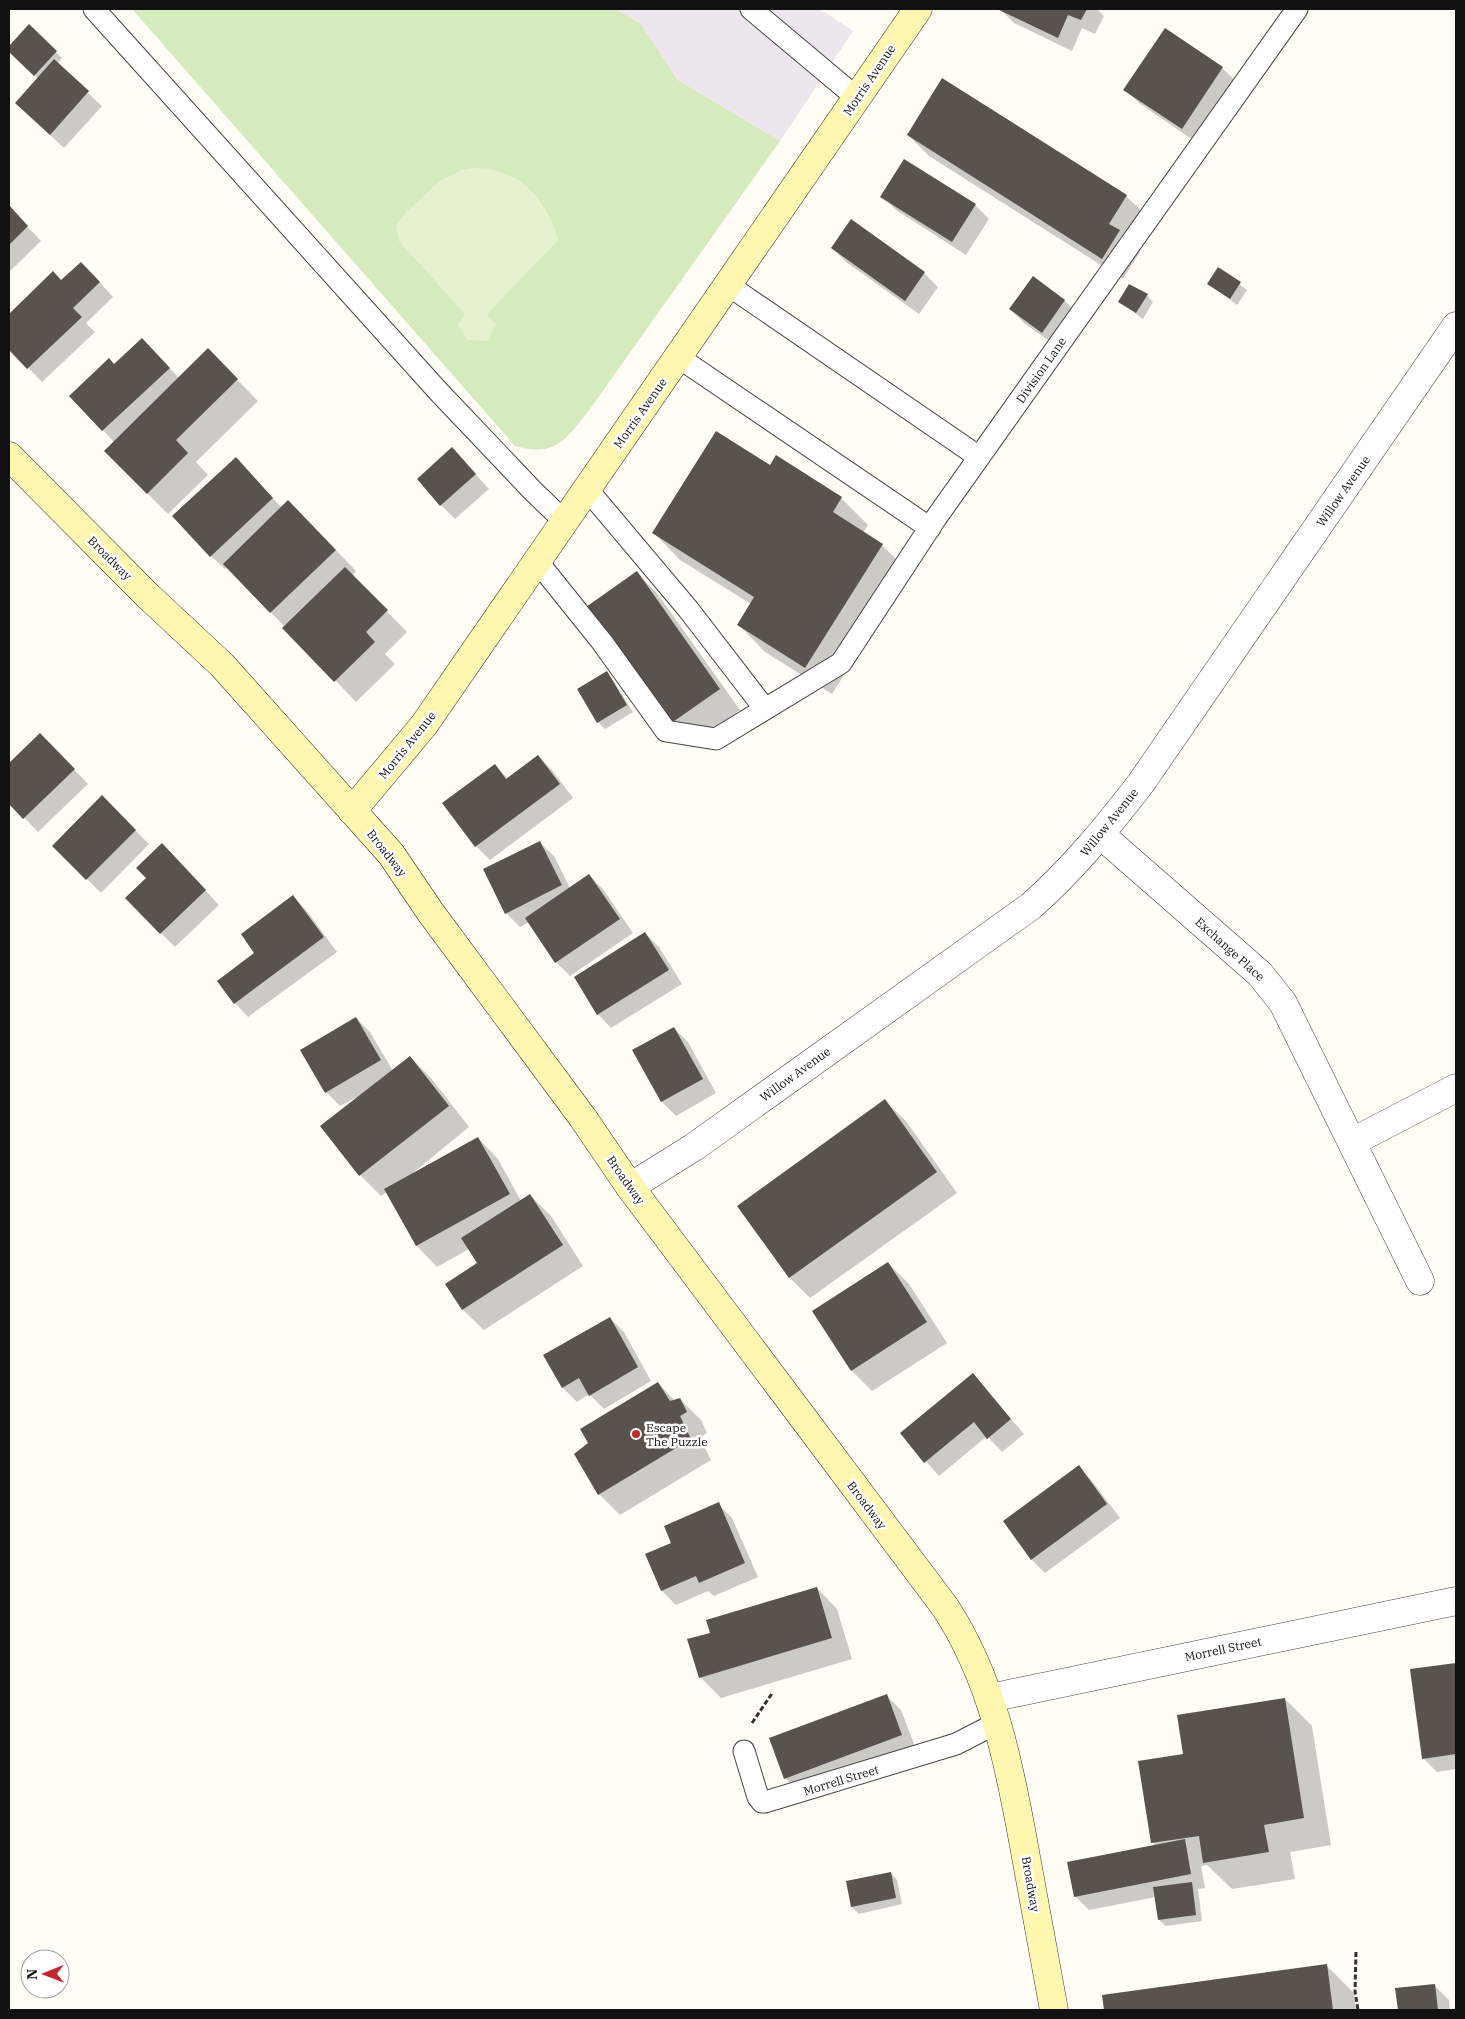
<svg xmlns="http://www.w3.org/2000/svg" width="1465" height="2019" font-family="'IBM Plex Serif',serif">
  <rect width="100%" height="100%" fill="#fffdf5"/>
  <path fill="#eee6ef" d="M616 9H820L853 31 780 141 678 80 641 24Z"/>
  <path fill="#d5ebbd" d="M132 9H616L641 24 678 80 780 141 590 409C567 438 556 458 515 446Z"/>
  <path fill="#e6f2cf" d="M474 168C518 167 547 200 558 240L487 314 496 325 487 341 468 340 458 325 465 314 399 241 396 225 405 213 440 181 462 170Z"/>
  <path fill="#0003" d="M1000 9H1097L1104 16 1095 34 1082 28 1072 51 1014 23Z
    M29 26 62 58 57 64 102 106 64 148 31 117 38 79 9 50Z
    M1222 68 1236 81 1196 142 1139 103 1125 89Z
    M908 135 1126 196 1147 216 1131 243 1140 252 1123 279 929 156Z
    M882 196 975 205 989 219 966 255 896 210Z
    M9 207 41 241 9 272Z
    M832 248 924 273 938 287 919 314 846 262Z
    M1219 269 1247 290 1237 305 1209 283Z
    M53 273 62 281 95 277 113 297 86 323 95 332 42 382 9 348V316Z
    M1033 278 1065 301 1079 315 1056 346 1024 323 1010 309Z
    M1147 295 1153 302 1143 319 1120 302Z
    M208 350 258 401 196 462 208 475 168 514 105 451 114 442 71 396 114 366 156 354 179 378Z
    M452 449 489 489 455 519 441 505Z
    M776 457 841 498 868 525 863 533 882 545 909 572 832 694 765 652 738 624 751 604 680 560 653 532 770 467Z
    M249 473 282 508 309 522 356 571 352 576 407 632 385 654 395 664 356 702 228 567 225 569 211 556Z
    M636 572 657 593 740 710 692 744 671 724Z
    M607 673 613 680 633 712 605 729 598 722Z
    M40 734 88 784 38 832 9 802V765Z
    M538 756 552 770 573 798 490 860 476 846 444 803 495 765 508 779Z
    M102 797 149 844 101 893 54 846Z
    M540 843 554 856 570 888 589 875 603 889 633 933 570 976 556 962 529 922 520 927 506 913Z
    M176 859 219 905 175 947 161 933 148 878Z
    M293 897 307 911 337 952 248 1017 235 1003 256 954Z
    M645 933 659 947 682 984 611 1028 598 1014Z
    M356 1018 370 1032 393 1071 410 1057 431 1078 469 1127 408 1177 478 1138 498 1159 521 1201 530 1195 551 1216 583 1266 484 1330 463 1310 447 1284 479 1264 469 1249 437 1267 417 1246 387 1192 381 1196 360 1175 322 1127 365 1093 340 1106 326 1092Z
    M674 1028 688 1042 716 1093 676 1116 662 1102 634 1051Z
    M885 1101 906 1121 957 1193 810 1298 790 1278 738 1206Z
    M888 1263 909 1284 947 1343 872 1391 852 1371Z
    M610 1318 624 1332 651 1381 604 1409 589 1394 577 1402 563 1388 545 1355Z
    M973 1375 1024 1434 1002 1452 987 1436 939 1476 901 1433Z
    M658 1383 675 1401 680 1399 701 1420 707 1433 700 1438 711 1460 620 1515 599 1494 576 1455Z
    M1078 1467 1092 1481 1120 1518 1045 1573 1032 1560Z
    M718 1504 732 1518 758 1577 714 1596 708 1591 676 1605 662 1591 647 1555 673 1544Z
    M817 1588 837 1609 852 1659 721 1698 700 1677 712 1633Z
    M1456 1665V1769L1437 1772 1423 1758 1411 1670Z
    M887 1696 901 1710 916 1749 799 1792 785 1778Z
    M1285 1699 1312 1726 1331 1845 1290 1852 1295 1879 1232 1889 1207 1865 1201 1866 1205 1888 1198 1889 1202 1921 1166 1926 1159 1920 1156 1897 1089 1910 1075 1896 1156 1846 1152 1842 1184 1755Z
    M891 1873 897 1880 902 1904 859 1914 852 1907 847 1882Z
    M1327 1966 1354 1993 1356 2010H1106L1104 1996Z
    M1435 1986 1449 2000 1450 2010H1399L1397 1989Z"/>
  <path fill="#5a524d" d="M997 9H1087L1081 20 1068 15 1058 38Z
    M29 24 57 51 34 76 9 52V46Z
    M1165 28 1223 67 1182 129 1123 90Z
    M54 59 89 91 50 135 15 103Z
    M942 78 1127 195 1109 224 1120 230 1102 259 907 135Z
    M904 159 976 204 952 242 880 197Z
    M9 205 28 226 9 245Z
    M851 219 925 272 905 301 831 248Z
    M81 262 100 282 73 308 82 317 27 369 9 350V314L53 271 61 280Z
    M1218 267 1241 282 1230 299 1207 284Z
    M1033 276 1065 300 1042 333 1009 309Z
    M1129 284 1148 294 1136 313 1118 302Z
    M142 338 170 368 102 431 69 396 109 358 114 364Z
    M208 348 238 379 176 440 188 453 147 494 104 451Z
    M716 431 770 465 776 455 842 497 833 512 883 544 805 668 737 625 754 597 652 533Z
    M452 447 476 474 440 506 417 479Z
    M236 457 273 498 210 557 172 516Z
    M288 500 336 550 270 613 223 564Z
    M345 567 388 610 366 632 375 642 334 682 282 628Z
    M637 571 720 689 670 724 586 607Z
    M607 671 627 705 597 723 577 689Z
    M40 733 75 769 23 819 9 804V763Z
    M538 755 560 784 475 847 442 803 495 764 506 779Z
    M102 795 136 830 86 880 52 846Z
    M540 841 562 885 505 914 483 869Z
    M162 843 206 890 160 934 125 898 146 878 136 868Z
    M589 874 620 919 555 963 525 918Z
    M293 895 324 937 234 1004 217 981 254 953 241 934Z
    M645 932 669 970 597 1015 574 977Z
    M356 1017 381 1060 325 1093 300 1050Z
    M674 1027 703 1079 661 1102 632 1050Z
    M410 1056 449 1106 359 1176 320 1126Z
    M885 1099 937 1172 789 1278 737 1206Z
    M478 1137 510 1194 416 1246 384 1189Z
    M530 1194 563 1245 462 1310 445 1284 477 1263 461 1238Z
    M888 1262 927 1322 851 1371 812 1311Z
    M610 1317 638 1367 589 1396 579 1378 562 1388 543 1355Z
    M973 1373 1011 1419 987 1439 974 1422 924 1463 900 1433Z
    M658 1382 670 1401 680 1398 687 1412 680 1416 691 1439 598 1495 574 1454 588 1443 580 1429Z
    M1079 1465 1107 1504 1031 1560 1003 1521Z
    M719 1502 745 1563 699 1583 696 1576 661 1591 645 1554 671 1543 664 1526Z
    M817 1587 832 1638 699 1678 687 1639 710 1633 706 1620Z
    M1456 1663V1754L1422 1759 1410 1669Z
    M887 1694 902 1735 784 1779 769 1738Z
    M1285 1698 1304 1818 1264 1825 1269 1852 1203 1863 1199 1836 1151 1843 1138 1761 1183 1754 1177 1715Z
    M1185 1839 1191 1874 1074 1897 1067 1862Z
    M891 1872 896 1898 851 1907 846 1881Z
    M1192 1882 1196 1915 1158 1920 1153 1887Z
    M1327 1964 1333 2010H1104L1102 1995Z
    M1435 1984 1438 2010H1398L1395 1988Z"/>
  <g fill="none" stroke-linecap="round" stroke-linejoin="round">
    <g stroke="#444" stroke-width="23">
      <path id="lane" d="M94 9 438 391 532 490 564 521
        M751 9 857 98
        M728 285 979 457
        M678 357 930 528
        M587 489 688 609 765 709
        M537 561 602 642 666 731 716 739 841 663 936 518 1297 9
        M744 1751 758 1797 762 1802H765L956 1744 997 1723"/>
    </g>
    <g stroke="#444" stroke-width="29">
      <path id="street" d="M1101 835 1260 974 1283 1003 1420 1281
        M1352 1142 1456 1088
        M630 1187 694 1147 1031 906C1073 869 1107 827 1141 783L1456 326
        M990 1698 1456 1601"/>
    </g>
    <g stroke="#333" stroke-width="29">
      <path id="secondary" d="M9 456 147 595 222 665 391 854 431 913 583 1118 630 1187 945 1607C992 1678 1009 1763 1024 1846 1034 1901 1044 1956 1054 2010
        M352 811 424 725 918 9"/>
    </g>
    <path stroke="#333" stroke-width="3" stroke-dasharray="5 2.5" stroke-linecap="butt" d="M752 1723 773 1692
      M1356 1952 1355 1991 1358 2010"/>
    <use href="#lane" stroke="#fff" stroke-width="21"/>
    <use href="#street" stroke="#fff" stroke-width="28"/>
    <use href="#secondary" stroke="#fff6b0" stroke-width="28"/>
  </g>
  <circle fill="#c4262e" stroke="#fff" stroke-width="2" cx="636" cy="1434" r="5"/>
  <g text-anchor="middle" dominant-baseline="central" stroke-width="5" stroke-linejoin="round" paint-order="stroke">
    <g font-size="12" fill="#111" stroke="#fff">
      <text transform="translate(869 80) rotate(-56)">Morris Avenue</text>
      <text transform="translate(1041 370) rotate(-55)">Division Lane</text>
      <text transform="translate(640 413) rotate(-55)">Morris Avenue</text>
      <text transform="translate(1343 491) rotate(-55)">Willow Avenue</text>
      <text transform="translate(110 558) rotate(45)">Broadway</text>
      <text transform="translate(407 745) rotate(-51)">Morris Avenue</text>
      <text transform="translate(1109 822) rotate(-51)">Willow Avenue</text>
      <text transform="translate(387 853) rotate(52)">Broadway</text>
      <text transform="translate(1230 949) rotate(42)">Exchange Place</text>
      <text transform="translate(795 1074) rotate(-36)">Willow Avenue</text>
      <text transform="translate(626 1180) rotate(55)">Broadway</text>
      <text transform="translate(867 1505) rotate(53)">Broadway</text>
      <text transform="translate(1223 1649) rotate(-12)">Morrell Street</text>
      <text transform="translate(841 1780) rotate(-17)">Morrell Street</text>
      <text transform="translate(1031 1884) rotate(80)">Broadway</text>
    </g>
    <g font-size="12" fill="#111" stroke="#fff" text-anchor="start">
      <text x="646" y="1427">Escape<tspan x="646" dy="14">The Puzzle</tspan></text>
    </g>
  </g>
  <rect width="1465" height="2019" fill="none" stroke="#111111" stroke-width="20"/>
  <g transform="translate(45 1974) rotate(269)"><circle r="24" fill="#ffffff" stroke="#a0a0a0"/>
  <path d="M0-4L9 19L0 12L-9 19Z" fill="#c4262e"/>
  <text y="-8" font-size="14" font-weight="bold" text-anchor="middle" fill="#111111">N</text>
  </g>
</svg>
